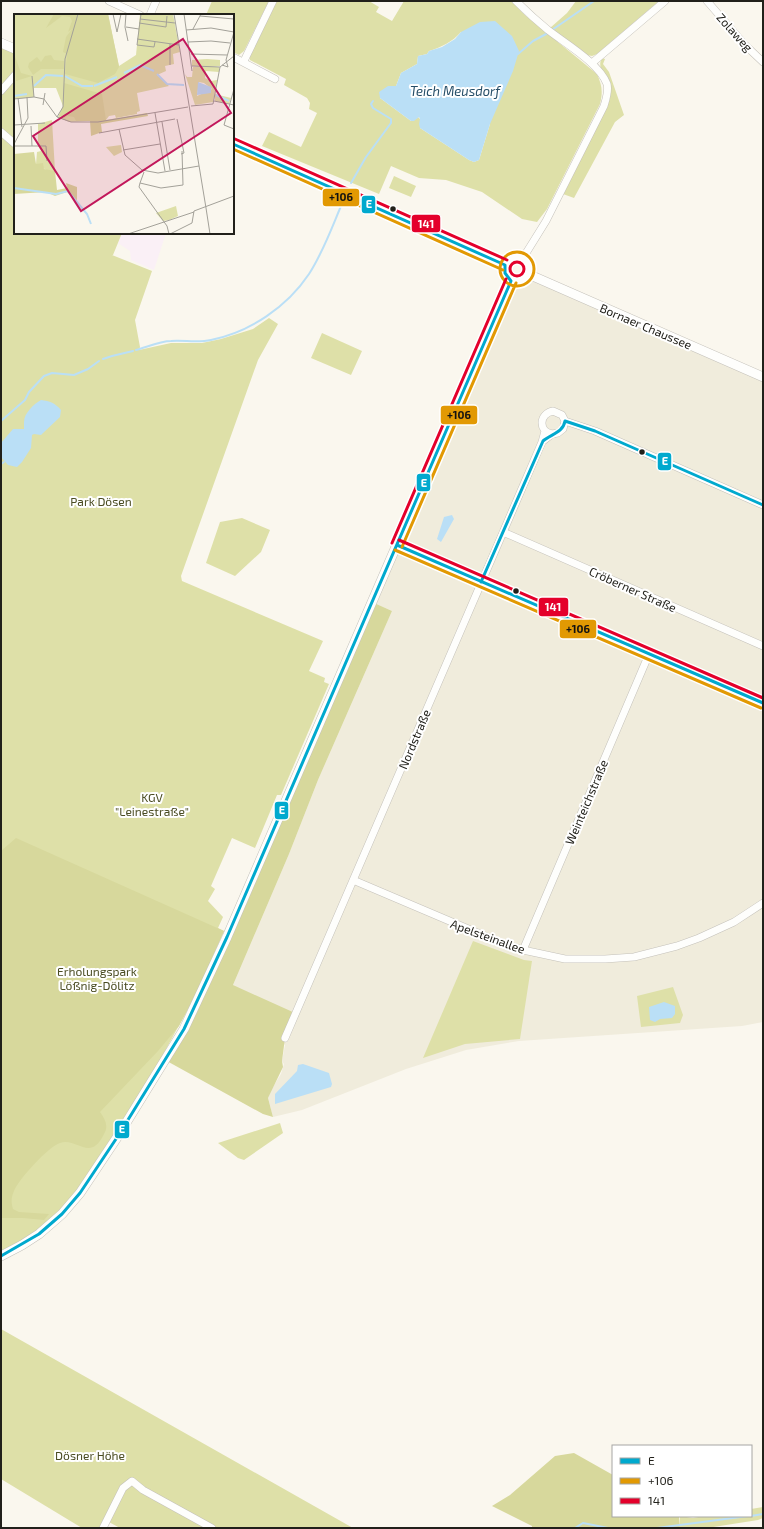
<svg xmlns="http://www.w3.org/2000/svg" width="764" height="1529" font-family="'Exo 2',sans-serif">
  <rect width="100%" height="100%" fill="#faf7ee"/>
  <path fill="#f0ecdc" d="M527 277 763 377V1022L742 1026 519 1041 466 1050 406 1069 302 1110 273 1117 268 1098 271 1090 281 1074 284 1064 282 1061 285 1045 233 985 289 854 318 780 392 611 372 602 514 282 522 281Z"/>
  <path fill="#faf0f6" d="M122 233H166L154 270 131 260 130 251 118 243Z"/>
  <path fill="#dee0a8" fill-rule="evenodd" d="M212 1H269L244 51 239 55 233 52V15H206Z
    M277 1H369L379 7 376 12 392 21 404 1H511L525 15 597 74C602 85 603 92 600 104L547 209 537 222 522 219 482 192 446 180 419 178 391 166 379 194 262 146 269 132 301 147 317 113 309 109 310 103 307 98 284 85 286 79 250 60V55ZM461 32 490 124 479 160 474 162 469 160 420 128V119L418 117 411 121 380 98 388 87 396 86 401 73 417 64 418 56 427 54 429 51C442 47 452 42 461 32Z
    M576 1H659L597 54 592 56 587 55 550 28 567 13Z
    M1 47 15 53V233H122L113 255H112L152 271 135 320 140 347 139 350 171 343H202L221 339 253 329 269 318 278 324 258 360 181 576 182 581 323 641 309 671 325 678 324 682 329 684 281 795H277L255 848 232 838 211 886 215 889 208 901 223 917 218 928 224 931 196 994 159 1062 135 1102 79 1187 66 1204 34 1234 1 1252Z
    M602 58 605 59 603 64 609 72 624 115 615 122 574 198 563 194 610 99C610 96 611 93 610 89 607 79 596 68 602 58Z
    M394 176 416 186 411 197 389 188Z
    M322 333 362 351 351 375 311 358Z
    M242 518 270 530 261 552 235 576 206 563 220 522Z
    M473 941 524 960 532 961 520 1039 465 1044 423 1058Z
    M673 987 683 1015 680 1023 641 1027 637 996Z
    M280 1123 283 1133 244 1160 238 1158 218 1143Z
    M1 1329 353 1528H120L107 1521 103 1528H82L1 1479Z
    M763 1507V1518L758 1520 707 1528H680V1516L693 1518 704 1516H751V1509Z"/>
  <path fill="#d7d89c" d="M372 602 392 611 318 780 289 854 233 985 295 1013 285 1038 282 1061 283 1067 268 1098 273 1117 263 1114 165 1060 184 1029Z
    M16 838 224 931 196 994 179 1026 158 1051 100 1112C105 1119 109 1126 104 1134 90 1163 77 1137 60 1143 49 1146 18 1180 14 1191 11 1198 11 1202 13 1209L19 1212 49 1214 44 1220 23 1218H2L1 1222V851Z
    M574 1453 613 1475V1516H679L680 1528H532V1526L492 1506 510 1495 555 1456Z"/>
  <path fill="#badff6" d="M495 21 512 36 519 51 513 71 490 124 479 160 474 162 469 160 420 128 419 124 420 119 419 117 414 121H411L380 98 379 92 388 86H396L401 73 417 64 418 56 427 54 429 51 442 47 455 39 461 32 480 22Z
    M41 400C50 401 55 403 61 410L60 417 42 434 41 435 34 434 32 435 31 448 22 462 17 467 8 465 1 457V443L13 429H24C24 427 24 424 24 422 24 413 34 404 41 400Z
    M452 515 454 519 441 542 437 539 444 517Z
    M664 1002 675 1006V1014L672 1018 660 1019 655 1022 650 1020 649 1007Z
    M303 1064 329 1073 332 1084 331 1087 275 1104V1094L297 1071 298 1065Z"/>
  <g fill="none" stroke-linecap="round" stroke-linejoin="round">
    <path stroke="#badff6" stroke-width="2" d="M552 30 594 1
      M518 54 533 41 548 33
      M351 183 366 157 391 123V119L373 108 371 104 373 101
      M136 350C147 347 160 341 171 341 184 340 198 343 211 340 250 332 287 307 309 274 324 251 333 224 344 199
      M103 359 112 356 133 351
      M1 421 25 400 29 392 44 376 52 373 74 375 88 369 99 361
      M1 464 4 462
      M751 1516 763 1514
      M575 1528 583 1523 608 1528
      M657 1528 748 1516"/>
    <g stroke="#c4c1ba" stroke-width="8">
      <path id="minor" d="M109 1 140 15
        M516 1C526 11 537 21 548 30 566 44 599 63 607 84 609 91 606 99 604 106L546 221 523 258
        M707 1 745 45 763 62
        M150 15 156 1
        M233 57 275 79
        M244 61 273 1
        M592 63 665 1
        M1 91 15 75
        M1 132 15 144
        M565 421 595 431 763 505
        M543 441 552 434 558 433 563 429 565 421 562 415 553 411C539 414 538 431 552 434
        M503 532 763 646
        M397 545 763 703
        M353 880 499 942 523 950 565 959H605L634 957 677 946 699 938 734 922 763 903
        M523 950 649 654
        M285 1038 542 442 545 431
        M103 1528 123 1488 132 1481 143 1490 212 1528"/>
    </g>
    <g stroke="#c4c1ba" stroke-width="10">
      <path id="major" d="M1 43 15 49
        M233 144 505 265
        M505 269a12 12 0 1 1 24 0a12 12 0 1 1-24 0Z
        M528 274 763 377
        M1 1256 22 1245 39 1234 62 1214 80 1193 118 1136 184 1029 227 937 511 281"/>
    </g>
    <use href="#minor" stroke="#fefefc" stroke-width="7"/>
    <use href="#major" stroke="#fefefc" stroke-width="9"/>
    <g stroke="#fff" stroke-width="6">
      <path id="bus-1" d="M565 421 595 431 763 505
        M397 545 763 703
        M481 582 543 441C551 434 563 433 565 421
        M1 1256 39 1234 62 1214 80 1193 118 1136 184 1029 227 937 511 281 505 273V265L233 144"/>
    </g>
    <g stroke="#fff" stroke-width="6">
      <path id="bus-2" d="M233 149 503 270
        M500 269a17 17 0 1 1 34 0a17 17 0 1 1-34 0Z
        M402 547 516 283
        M395 550 761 708"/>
    </g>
    <g stroke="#fff" stroke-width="6">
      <path id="bus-3" d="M235 139 507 260
        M510 269a7 7 0 1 1 14 0a7 7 0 1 1-14 0Z
        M399 540 763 698
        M392 543 506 279"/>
    </g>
    <use href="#bus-1" stroke="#00a9ce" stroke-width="3"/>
    <use href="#bus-2" stroke="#e29903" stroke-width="3"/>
    <use href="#bus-3" stroke="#e4002b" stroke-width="3"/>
  </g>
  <g fill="#21201a" stroke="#fff" stroke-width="1.5">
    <circle cx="393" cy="209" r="3.5"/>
    <circle cx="642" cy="452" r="3.5"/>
    <circle cx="516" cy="591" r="3.5"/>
  </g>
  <g text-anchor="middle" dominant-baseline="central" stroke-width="4" stroke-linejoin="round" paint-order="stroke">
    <g font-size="12" fill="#21201a" stroke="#fff">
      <text transform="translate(735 32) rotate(48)">Zolaweg</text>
      <text transform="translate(646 326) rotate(23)">Bornaer Chaussee</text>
      <text transform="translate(633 589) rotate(24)">Cröberner Straße</text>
      <text transform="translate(414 739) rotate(-67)">Nordstraße</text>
      <text transform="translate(586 802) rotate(-67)">Weinteichstraße</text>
      <text transform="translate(488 936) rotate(20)">Apelsteinallee</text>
    </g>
    <g font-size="12" fill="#4a4c22" stroke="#fff">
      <text x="101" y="501">Park Dösen</text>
      <text x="152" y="797">KGV<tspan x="152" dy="14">"Leinestraße"</tspan></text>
      <text x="97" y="971">Erholungspark<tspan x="97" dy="14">Lößnig-Dölitz</tspan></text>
      <text x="90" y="1455">Dösner Höhe</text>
    </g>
    <g font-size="13" font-style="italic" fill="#264e68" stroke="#fff">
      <text x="455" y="91">Teich Meusdorf</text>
    </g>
  </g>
  <g transform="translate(14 14)">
    <rect width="220" height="220" fill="#faf7ee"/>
    <path d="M0 0H94L105 52 122 41 126 0H159L166 38 159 40 160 50 151 52 152 57 143 61 155 72 123 79 126 97 123 98V100L102 104 101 101 95 102 92 106 55 108 44 103 49 92 42 74H20V83L0 85ZM193 45 206 46V52H178V46ZM194 52 205 53V58L192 57 191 64 197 67 203 66 199 88 181 91 171 60 173 63H178L179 53ZM185 68 190 69 198 75 183 82ZM201 80 217 84 215 90 201 87ZM38 106 41 157H34L22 150 23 138 27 137 24 132V110ZM107 131 108 138 100 142 92 133ZM162 192 164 202 155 206 149 207 142 199Z" fill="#dee0a8" fill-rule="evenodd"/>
    <path d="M40 0H94L105 53 101 60 84 69 51 60 53 40 49 38 52 23 58 15 54 18 58 7 56 3 48 2 32 14ZM0 40 7 59 18 62 2 67ZM37 41 40 46 50 47V55H27L19 61 14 53 15 49 23 43 27 48 31 42ZM50 69 88 80 92 106 133 99 134 102 87 110 88 118 77 122 76 107H62L60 103 54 102 51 103 52 107 49 102H45L49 94ZM20 138 22 150 29 149 30 155 41 157 43 176 53 174 52 169 63 173V188L53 178 41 182 32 178 0 180V140Z" fill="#d7d89c"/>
    <path d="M184 68 197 73V79L183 81Z" fill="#badff6"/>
    <path fill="none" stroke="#badff6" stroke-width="2" d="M110 59 126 51 140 57M143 60 153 70 170 71M51 62 68 72H79M20 72 32 61 49 62M80 72 103 63M202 81 215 87M0 82 13 80M0 174 42 180 54 177 73 200 77 210"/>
    <path fill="none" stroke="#a3a199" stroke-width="1" d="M99 0 103 18M112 0 111 13 114 27M127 0 123 31 140 33 141 28M160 0 192 194M170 0 178 57M186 2 220 5M126 5 161 9M125 9 152 13 153 2M112 13 125 15M179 15 187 0M172 16 197 14 220 18M103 18 107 0M123 25 165 31M174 28 197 27 216 29M177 40 213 41M156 51V30M208 51 214 53 212 46 220 18M178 52 206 53M18 62 20 83M220 75 210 111 220 115M4 84 8 113M0 85 20 83 30 85 43 103 57 108H84L174 93M200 87 220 91M29 91 31 79M177 92 199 90 206 53 220 42M141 99 151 157M43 103 49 93 51 45 64 0M163 105 170 139 167 140M148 108 156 156M0 111 31 109M17 112 18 132M105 115 111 141 128 156 144 159 185 152M85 119 161 105M0 130 14 104 13 83M0 132H32L33 147M109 136 146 130M130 158 126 169 147 174 169 171 168 137M126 169 125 173 153 212 155 220M192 194 196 220M114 220 180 198M156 220 178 209 180 197 220 182"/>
    <path fill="#c2185b" fill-opacity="0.15" stroke="#c2185b" stroke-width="2" d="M169 25 217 99 67 197 19 122Z"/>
    <rect width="220" height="220" fill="none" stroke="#21201a" stroke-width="2"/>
  </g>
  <g stroke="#fff" stroke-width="1.5">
    <rect x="322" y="188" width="38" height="19" rx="4" fill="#e29903"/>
    <rect x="361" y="195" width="15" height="19" rx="4" fill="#00a9ce"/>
    <rect x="411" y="214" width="30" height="19" rx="4" fill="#e4002b"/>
    <rect x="440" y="405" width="38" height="20" rx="4" fill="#e29903"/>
    <rect x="657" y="452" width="15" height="19" rx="4" fill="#00a9ce"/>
    <rect x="416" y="473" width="15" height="19" rx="4" fill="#00a9ce"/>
    <rect x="538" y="597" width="31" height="20" rx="4" fill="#e4002b"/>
    <rect x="559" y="619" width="38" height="20" rx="4" fill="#e29903"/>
    <rect x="274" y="801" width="15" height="19" rx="4" fill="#00a9ce"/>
    <rect x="114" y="1120" width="16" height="19" rx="4" fill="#00a9ce"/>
  </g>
  <g font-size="11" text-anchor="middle" font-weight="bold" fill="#fff">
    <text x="369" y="208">E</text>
    <text x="426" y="228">141</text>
    <text x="665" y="465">E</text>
    <text x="424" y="487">E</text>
    <text x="553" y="611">141</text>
    <text x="282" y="814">E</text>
    <text x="122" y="1133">E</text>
  </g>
  <g font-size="11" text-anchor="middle" font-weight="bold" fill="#111">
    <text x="341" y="201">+106</text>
    <text x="459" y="419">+106</text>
    <text x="578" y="633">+106</text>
  </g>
  <rect width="764" height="1529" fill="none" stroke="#21201a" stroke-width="4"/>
  <rect x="612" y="1445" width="140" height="72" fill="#ffffff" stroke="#a6a6a3"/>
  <rect x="620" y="1458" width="20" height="6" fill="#00a9ce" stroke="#a6a6a3"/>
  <text x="648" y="1465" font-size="12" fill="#21201a">E</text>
  <rect x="620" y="1478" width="20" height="6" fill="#e29903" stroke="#a6a6a3"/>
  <text x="648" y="1485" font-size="12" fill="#21201a">+106</text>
  <rect x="620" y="1498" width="20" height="6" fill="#e4002b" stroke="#a6a6a3"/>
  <text x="648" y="1505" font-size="12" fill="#21201a">141</text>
</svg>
